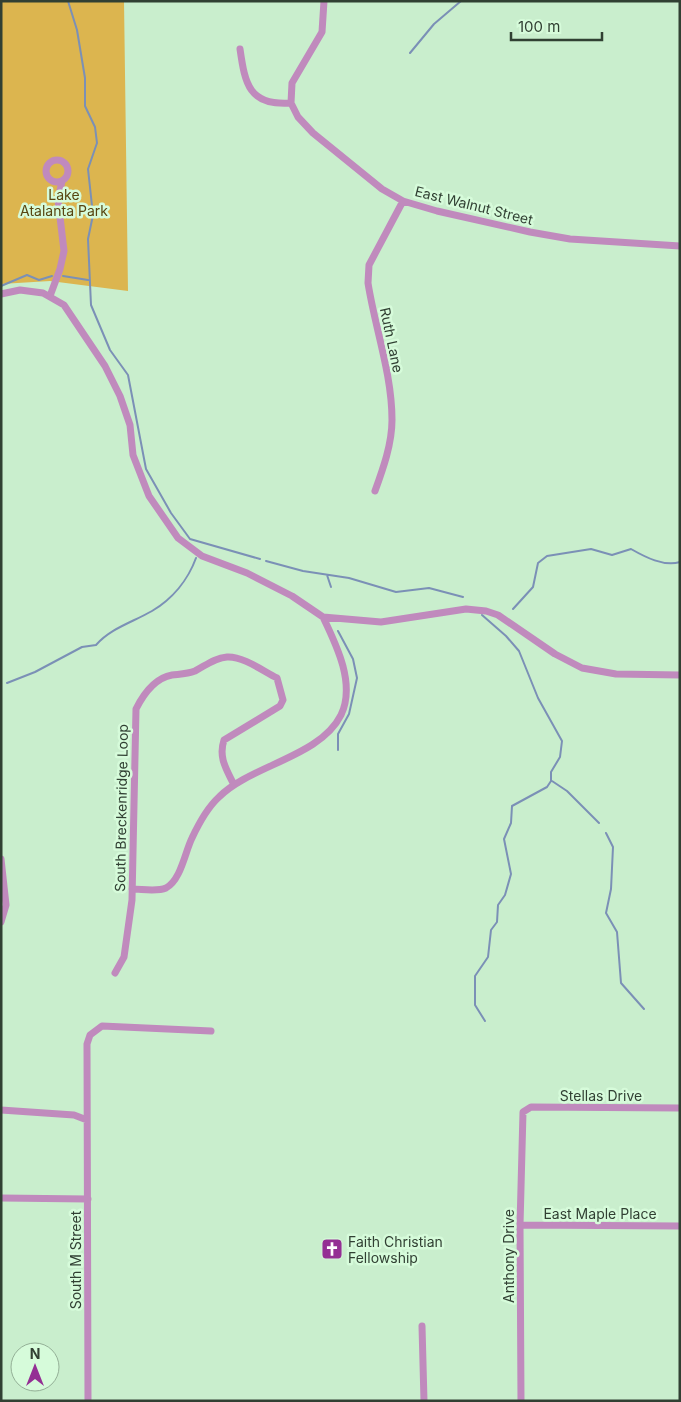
<svg xmlns="http://www.w3.org/2000/svg" width="681" height="1402" font-family="Inter,sans-serif">
  <rect width="100%" height="100%" fill="#c9eecd"/>
  <path fill="#dcb54f" d="M1 1H124L128 291 50 281 1 284Z"/>
  <g fill="none" stroke-linecap="round" stroke-linejoin="round">
    <path stroke="#7b90b6" stroke-width="2" d="M68 1 77 30 85 78V106L95 127 97 143 88 169 93 215 88 239 91 305 110 350 128 375 146 469 171 513 190 539 260 559
      M410 53 434 24 461 1
      M63 276 88 280
      M1 286 27 275 39 280 52 276
      M266 561 303 571 349 578 396 592 429 588 463 597
      M327 575 331 587
      M513 609 533 587 538 563 547 556 591 549 612 555 631 549C645 557 664 567 680 562
      M482 615 506 636 519 651 538 698 562 741 560 757 551 772V781L547 787 512 806 511 823 504 839 511 874 505 895 498 905 497 922 491 930 488 957 475 976V1005L485 1021
      M7 683 35 672 82 647 96 645C111 628 133 622 152 611 172 599 188 580 196 558
      M338 750V734L349 714 357 678 353 659 338 631
      M552 781 567 791 599 823
      M606 833 613 847 611 889 606 913 617 932 621 983 644 1009"/>
    <path stroke="#c08abd" stroke-width="7" d="M324 1 322 32 292 83 291 103 298 117 313 133 382 189 403 201 437 211 530 232 570 239 680 246
      M240 49C245 84 249 106 291 103
      M46 171a11 11 0 1 1 22 0a11 11 0 1 1-22 0Z
      M1 294 20 290 43 293 64 305 105 366 120 396 130 425 133 455 149 496 178 538 202 556 247 573 292 596 323 617 381 622 466 609 486 611 498 615 555 654 582 668 616 674 680 675
      M50 296 60 269 64 251 58 200 62 181
      M375 491C383 469 392 444 392 420 392 374 375 328 368 283L369 265 403 201
      M1 859 6 905 1 922
      M132 889C142 889 157 892 166 888 181 880 185 852 192 838 199 823 207 808 219 797 251 765 320 757 341 715 356 684 336 644 323 617
      M115 973 124 957 132 900 136 709C143 695 155 678 172 675 180 674 187 674 195 671 205 666 214 658 227 657 243 656 263 671 277 678L283 700 280 706 224 740C218 758 227 770 234 785
      M1 1110 74 1115 87 1120
      M1 1198 88 1199
      M520 1225 680 1226
      M422 1326 424 1401
      M88 1401 87 1044 90 1035 102 1026 211 1031
      M521 1401 520 1225 523 1112 531 1107 680 1108"/>
  </g>
  <defs>
    <g id="church-square" transform="scale(1.125)"><rect x="-9" y="-9" width="18" height="18" rx="4" fill="#942f94" stroke="#d6fbda"/><path d="M-1.2-6h2.4v3.5h3.3v2.4h-3.3V6h-2.4V-.1h-3.3v-2.4h3.3Z" fill="#fff"/></g>
  </defs>
  <g fill-rule="evenodd">
    <use href="#church-square" x="332" y="1249"/>
  </g>
  <g text-anchor="middle" dominant-baseline="central" stroke-width="5" stroke-linejoin="round" paint-order="stroke">
    <g font-size="14" fill="#584510" stroke="#d6fbda">
      <text x="64" y="194">Lake<tspan x="64" dy="16">Atalanta Park</tspan></text>
    </g>
    <g font-size="14" fill="#314033" stroke="#d6fbda">
      <text transform="translate(474 205) rotate(14)">East Walnut Street</text>
      <text transform="translate(392 340) rotate(78)">Ruth Lane</text>
      <text transform="translate(121 808) rotate(-89)">South Breckenridge Loop</text>
      <text x="601" y="1095">Stellas Drive</text>
      <text x="600" y="1213">East Maple Place</text>
      <text transform="translate(508 1256) rotate(-90)">Anthony Drive</text>
      <text transform="translate(75 1260) rotate(-90)">South M Street</text>
    </g>
    <g font-size="14" fill="#314033" stroke="#d6fbda" text-anchor="start">
      <text x="348" y="1241">Faith Christian<tspan x="348" dy="16">Fellowship</tspan></text>
    </g>
  </g>
  <rect width="681" height="1402" fill="none" stroke="#314033" stroke-width="5"/>
  <g transform="translate(35 1367)"><circle r="24" fill="#d6fbda" stroke="#94b097"/>
  <path d="M0-4L9 19L0 12L-9 19Z" fill="#942f94"/>
  <text y="-8" font-size="14" font-weight="bold" text-anchor="middle" fill="#314033">N</text>
  </g>
  <path d="M511 32v8h91v-8" fill="none" stroke="#314033" stroke-width="2.5"/>
  <text x="518" y="32" font-size="15" fill="#314033" stroke="#d6fbda" stroke-width="4" paint-order="stroke">100 m</text>
</svg>
